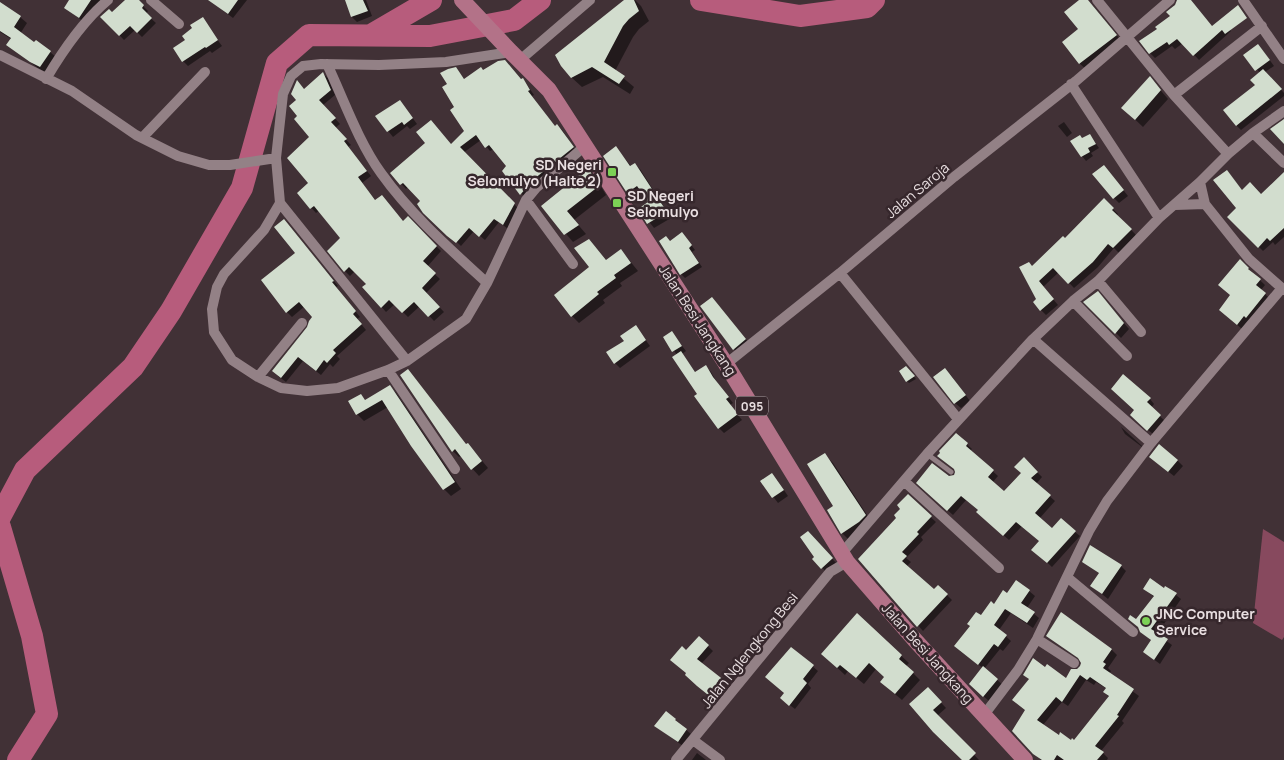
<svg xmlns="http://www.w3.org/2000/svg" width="1284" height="760" font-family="Manrope,sans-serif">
  <rect width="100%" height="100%" fill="#413136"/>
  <path fill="#87495e" d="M1263 529 1284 542V637L1282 640 1253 623Z"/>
  <path fill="#0007" fill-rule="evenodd" d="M71 0H109L85 23 66 8Z
    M133 0H137L148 11 146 14 156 23 142 37 135 30 124 40 102 17 112 14Z
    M209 0H247L233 18Z
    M366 0 372 16 357 22 352 17 346 1Z
    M410 0H430L420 10Z
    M626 0H635L641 6 649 21 639 29 633 37 615 71 634 87 630 94 603 77 582 87 571 77Z
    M1081 0H1087L1093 6 1123 43 1087 70 1079 63Z
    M1178 0H1191L1212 27 1226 24 1231 31 1199 60 1183 43 1175 49 1172 46 1155 58 1150 53 1159 29 1171 16Z
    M0 4 20 17 27 23 20 34 34 44 50 52 57 58 47 73 38 68 8 45 11 39 0 32Z
    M202 19 222 46 212 53 210 51 188 66 183 61 187 41Z
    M1263 51 1274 66 1265 72 1284 93V96L1241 130 1236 125 1256 85 1260 73 1245 55Z
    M456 69 465 80 483 71 523 79 534 95 532 96 555 127 557 125 562 130 577 152 526 199 504 171 507 166 494 149 490 151 481 140 463 153 519 209 508 229 499 222 485 240 474 231 461 246 419 206 422 201 408 187 406 189 391 173 451 145 466 131 456 108 449 85Z
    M323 74 328 78 335 95 323 105 340 124 335 128 351 145 348 147 371 176 362 183 376 201 404 222 408 218 441 251 427 267 440 279 426 293 444 312 434 321 420 306 408 317 395 304 386 312 364 287 367 284 355 271 350 276 345 271 342 238 320 210 316 213 298 193 310 183V137L299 116 298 100 304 90Z
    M1150 78 1168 99 1143 127 1123 108Z
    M400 101 417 124 410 129 407 126 393 137 377 117Z
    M1064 122 1072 133 1067 137 1058 126Z
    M1090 135 1099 148 1091 153 1093 156 1086 161 1082 156V140Z
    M616 148 631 166 634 164 640 169 671 218 654 228 639 209 650 202 642 191 633 197 628 192Z
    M588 170 596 178 606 195 574 220 586 234 573 242 542 206Z
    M1109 172 1128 196 1119 203 1114 198Z
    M1231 176 1243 191 1261 195 1284 179V237L1275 245 1273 242 1263 251 1229 217 1237 208Z
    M1104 200 1118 214 1117 215 1136 235 1119 253 1114 248 1098 267 1074 288 1059 272 1043 287 1058 305 1046 315 1041 310 1038 300 1033 267 1065 240Z
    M289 226 338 286 336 287 360 317 357 319 366 330 337 356 340 359 333 367 330 364 321 375 303 361 286 382 278 376 314 317 305 306 292 317 287 312 297 253Z
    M686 238 695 250 692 252 702 267 685 278 681 274 671 242Z
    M589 240 607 261 621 250 638 271 620 283 622 286 603 300 605 303 579 323 572 316 591 267Z
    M1240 261 1265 285 1261 290 1270 299 1242 329 1226 315Z
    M712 298 753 348 742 357 734 349Z
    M1103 298 1129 329 1121 338 1085 302Z
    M636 327 650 346 620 368 615 363 626 341Z
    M672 333 686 351 682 354 696 373 706 367 711 372 718 384 733 403 730 405 742 420 724 433 719 428 677 355 665 338Z
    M908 370 916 379 909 383 907 381Z
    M950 374 970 401 961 408 955 403Z
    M402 376 466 445 474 451 488 468 479 476 461 456 459 457 453 451Z
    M389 386 396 393 461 489 451 496 444 489 412 445 388 407 364 421 357 414 361 395 366 401Z
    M1150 399 1154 404 1151 408 1165 421 1153 434 1136 420 1135 410Z
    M1121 427 1141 445 1146 450 1125 434Z
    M956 434 972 449 970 451 998 476 992 483 1004 493 1022 473 1024 459 1042 477 1036 484 1055 501 1039 519 1052 529 1075 532 1080 536 1052 567 1038 554 1041 541 1022 526 1009 540 983 517 979 511 966 500 953 515 923 488 948 477 955 476Z
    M825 455 833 463 873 524 850 541 842 533 835 507Z
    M1177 460 1183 466 1174 476 1156 462Z
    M777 480 788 496 778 503 762 482Z
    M908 496 936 522 921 537 923 540 906 558 911 562 907 566 934 591 938 586 952 600 923 631 859 559 898 517Z
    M808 533 837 564 827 573 814 559 816 557Z
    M1083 561 1121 566 1126 571 1108 599 1092 586 1100 574Z
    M1166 587 1181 599 1157 634 1172 645 1160 664 1144 652 1152 641 1141 631 1136 620 1154 597 1145 589 1164 590Z
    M1029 591 1035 596 1027 608 1039 618 1033 628 1011 613 999 630 1011 641 1003 651 1000 649 984 669 1003 685 989 701 975 689 983 668 960 651 981 617 994 605 1007 595Z
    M857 615 909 663 906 666 920 680 902 700 889 689 885 678 876 669 864 684 848 671 845 675 830 661Z
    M1048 636 1112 650 1117 655 1108 668 1111 671 1109 674 1139 696 1122 721 1124 723 1101 751 1108 758 1107 760H1041L1034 753 1026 711 1045 668 1066 679 1077 671 1082 663 1081 660ZM1086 680 1094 685 1096 682 1107 689 1104 692 1109 697 1075 741 1071 742 1059 737 1043 725 1062 702 1068 706Z
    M699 638 713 651 701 664 729 687 717 702 686 675 687 651Z
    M791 648 818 671 808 684 811 688 795 709 787 703 785 694Z
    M933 694 946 708 937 716 979 760H963L911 705Z
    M666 713 691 734 683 746 661 730Z
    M697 753 706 760H692Z"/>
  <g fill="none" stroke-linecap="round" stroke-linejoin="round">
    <path stroke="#b75c7c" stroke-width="22" d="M701 0 800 16 867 7 874 0
      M371 35 431 0
      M0 517 25 470 133 367 171 311 242 188 277 63 309 35 430 36 514 20 540 0
      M0 527 32 636 47 714 18 760"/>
  </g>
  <path fill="#d2ddce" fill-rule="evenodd" d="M69 0H91L79 18 64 8Z
    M125 0H139L144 5 142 8 152 18 137 33 130 26 119 36 100 17 109 9 112 12Z
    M208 0H238L228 14Z
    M345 0H363L368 11 351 17Z
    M624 0H634L639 11 629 19 623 26 604 62 625 76 619 84 592 67 571 78 561 66 555 55Z
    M1079 0H1088L1117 35 1079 64 1062 42 1078 29 1064 12Z
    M1177 0H1191L1212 26 1238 5 1247 18 1225 34 1222 30 1193 56 1177 39 1169 45 1167 42 1149 54 1139 41 1157 29 1155 27 1170 16 1166 12 1175 5Z
    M0 2 21 16 14 27 34 42 36 40 51 51 40 67 30 62 6 45 11 38 0 31Z
    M203 17 218 40 206 48 205 47 182 62 173 48 185 40 182 36 192 28 190 25Z
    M1258 44 1270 60 1255 71 1243 55Z
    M505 60 521 79 523 78 530 90 528 91 555 126 557 124 574 147 534 179 520 195 502 171 506 166 489 145 485 148 476 135 460 147 515 203 503 225 494 219 479 237 469 228 456 243 447 236 423 213 417 204 420 201 403 183 400 185 390 173 425 143 416 132 431 120 451 144 464 131 450 110 454 107 442 87 447 84 440 73 448 69 456 67 464 79 481 67 483 70 498 61Z
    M1263 69 1282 89 1236 126 1223 110 1255 85 1250 80Z
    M323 72 331 90 319 100 336 118 331 122 347 139 344 141 367 171 358 177 375 200 382 195 403 221 408 216 437 246 423 261 436 273 422 288 440 307 428 317 414 302 402 313 389 300 381 308 362 287 366 284 349 267 344 272 327 251 340 238 314 206 310 209 297 193 308 183 287 158 309 137 294 119 297 116 289 106 296 100 291 94 297 80 304 89Z
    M1150 76 1161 90 1135 120 1121 108Z
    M400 100 413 118 404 125 402 122 387 132 375 116Z
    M1284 119V144L1270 129Z
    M1090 134 1096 144 1088 148 1090 152 1081 157 1070 141 1080 135 1082 138Z
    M616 146 630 166 635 163 667 212 647 224 638 209 648 202 637 186 627 193 603 156Z
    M1104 165 1124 190 1113 199 1092 174Z
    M588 168 599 186 567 211 579 225 564 235 541 206Z
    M1227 170 1242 190 1250 182 1261 194 1284 172V228L1270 241 1267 238 1258 248 1227 217 1236 208 1213 180Z
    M1104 198 1114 208 1112 210 1132 229 1113 248 1108 244 1093 262 1068 284 1053 268 1039 281 1054 299 1040 311 1033 302 1036 299 1019 267 1029 262 1032 266 1063 236 1065 238Z
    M284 219 334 281 332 282 356 311 353 314 362 324 333 350 336 353 327 363 324 360 316 371 298 357 281 378 272 371 307 327 309 321 312 317 299 302 286 313 261 280 295 253 274 227Z
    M682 232 692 245 689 248 699 263 680 275 659 241 666 236 670 241Z
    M589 239 606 260 621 249 631 263 614 275 616 278 597 292 599 294 571 317 554 295 589 267 574 248Z
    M1240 259 1249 268 1248 269 1261 279 1256 285 1266 293 1246 318 1244 316 1237 325 1219 310 1230 295 1218 285Z
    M1098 291 1124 323 1115 334 1083 302Z
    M712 297 746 339 733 350 700 306Z
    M636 325 646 340 614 364 606 352 624 341 620 336Z
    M672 331 682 346 672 352 663 337Z
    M681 351 695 372 706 365 713 377 729 397 726 399 738 414 718 429 694 396 697 394 672 357Z
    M906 366 915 376 906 382 899 371Z
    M945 368 966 395 954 404 933 377Z
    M408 369 466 444 468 443 482 461 471 470 455 449 452 452 400 375Z
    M1123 374 1151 398 1147 402 1161 415 1147 431 1130 415 1134 410 1111 389Z
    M390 385 455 482 443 490 411 446 382 400 356 415 348 401 361 394 365 400Z
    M956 433 968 443 966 446 994 470 988 477 1004 491 1021 473 1014 467 1024 457 1038 472 1031 478 1051 495 1035 513 1052 528 1061 518 1076 531 1047 563 1031 550 1039 541 1016 522 1003 536 976 512 978 510 961 496 947 511 916 483 932 463 949 476 954 475 955 472 954 469 937 456 940 453 939 451Z
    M1159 444 1178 460 1168 472 1149 457Z
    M825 453 866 515 859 522 841 534 827 510 833 506 807 464Z
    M772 473 784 490 772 498 760 481Z
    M908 494 932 516 917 532 919 534 902 552 907 556 902 561 934 589 938 585 948 594 917 627 858 559 896 518 894 515 900 509 897 505Z
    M808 531 833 558 821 569 812 559 814 557 800 537Z
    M1090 545 1122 565 1102 594 1090 586 1099 573 1082 562Z
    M1150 578 1164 588 1165 586 1177 593 1151 629 1168 639 1154 660 1143 652 1151 640 1140 632 1138 627 1128 619 1130 615 1136 619 1154 596 1143 589Z
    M1016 580 1030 590 1021 603 1035 612 1027 623 1005 609 994 625 1007 635 998 647 994 644 978 665 954 646 970 626 967 624 976 612 981 615 991 601 994 604 1003 590 1007 593Z
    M1061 612 1112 649 1103 662 1106 664 1103 668 1134 689 1117 715 1119 716 1095 746 1104 752 1097 760H1064L1057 755 1054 760H1042L1033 754 1012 731 1025 710 1012 700 1029 679 1023 675 1033 658 1045 667 1047 664 1066 678 1071 669H1077L1080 666 1081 663 1078 658 1046 636ZM1080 675 1087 680 1090 677 1106 688 1103 692 1109 696 1074 740 1072 738 1071 740 1060 732 1059 735 1037 720 1056 697 1062 702Z
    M857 613 902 655 899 659 914 672 895 694 880 682 884 677 869 663 856 678 840 665 837 668 821 654Z
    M699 636 709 645 697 659 725 681 712 698 697 686 685 675 686 673 670 660 682 646 686 650Z
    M791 647 814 665 803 679 807 683 789 706 780 698 784 693 765 677Z
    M983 666 998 679 983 697 969 684Z
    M928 687 942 702 933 710 976 753 969 760H962L933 732 909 704Z
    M666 711 676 719 675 720 687 729 678 742 654 726Z"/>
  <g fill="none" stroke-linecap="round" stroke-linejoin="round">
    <path stroke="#938186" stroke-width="5" d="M927 454 951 472"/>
    <path stroke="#938186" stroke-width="10" d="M151 0 179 24
      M1097 0 1174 95 1228 154
      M1243 0 1284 59
      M511 52 446 62 379 65 321 64 303 66 291 76 283 94 276 158 280 203 264 230 224 274 217 287 212 309 214 332 232 360 258 377 281 388 307 391 338 388 388 370 407 361 466 319 487 283 526 200 536 188 585 146
      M0 55 72 91 136 135 178 156 209 165H230L276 158
      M520 60 590 0
      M327 64C344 100 358 141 381 173 411 215 450 249 487 283
      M46 79C62 52 84 20 108 0
      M1071 84 1159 218
      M1174 95 1262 26
      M1253 133 1284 163
      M142 138 205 72
      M1200 182 1205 204 1249 259 1284 290
      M526 200 573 264
      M280 203 407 361
      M1175 205 1205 204
      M840 273 958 419
      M1098 281 1141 332
      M1073 301 1127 356
      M1033 339 1151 443
      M726 364 840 273 954 177 1076 81 1170 0
      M388 370 455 469
      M258 377 302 323
      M904 481 999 568
      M842 553 927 454 1033 339 1073 301 1098 281 1159 218 1200 182 1228 154 1253 133 1284 111
      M1067 577 1133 632
      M1037 639 1074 663
      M984 715 1018 670 1037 639 1089 531 1107 501 1151 443 1282 288
      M693 740 720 760
      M676 760 830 572 847 562"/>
    <path stroke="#b37288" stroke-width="16" d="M462 0 511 52 549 90 726 364 847 562 914 639 1025 760"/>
  </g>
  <g fill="#7cd155" stroke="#36272c" stroke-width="2">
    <rect x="607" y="167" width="10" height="10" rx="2.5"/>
    <rect x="612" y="198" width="10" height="10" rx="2.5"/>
    <circle cx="1146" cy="621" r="5"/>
  </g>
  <g text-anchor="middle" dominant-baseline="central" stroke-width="5" stroke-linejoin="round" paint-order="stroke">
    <rect fill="#36272c" stroke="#b3a8ab" stroke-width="1" x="736" y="396.5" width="32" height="19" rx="4"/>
    <g font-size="12" font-weight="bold" fill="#e9dfe1">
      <text x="752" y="406">095</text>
    </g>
    <g font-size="14" font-weight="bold" fill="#e9dfe1" stroke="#36272c" text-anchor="start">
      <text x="602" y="164" text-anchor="end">SD Negeri<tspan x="602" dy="16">Selomulyo (Halte 2)</tspan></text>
      <text x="627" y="195">SD Negeri<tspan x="627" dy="16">Selomulyo</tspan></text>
      <text x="1156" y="613">JNC Computer<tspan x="1156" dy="16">Service</tspan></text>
    </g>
    <g font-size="14" fill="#e9dfe1" stroke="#36272c">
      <text transform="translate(917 190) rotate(-40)">Jalan Saroja</text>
      <text transform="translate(698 320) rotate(57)">Jalan Besi Jangkang</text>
      <text transform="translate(749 650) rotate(-51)">Jalan Nglengkong Besi</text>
      <text transform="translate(928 653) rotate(48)">Jalan Besi Jangkang</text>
    </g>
  </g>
</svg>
